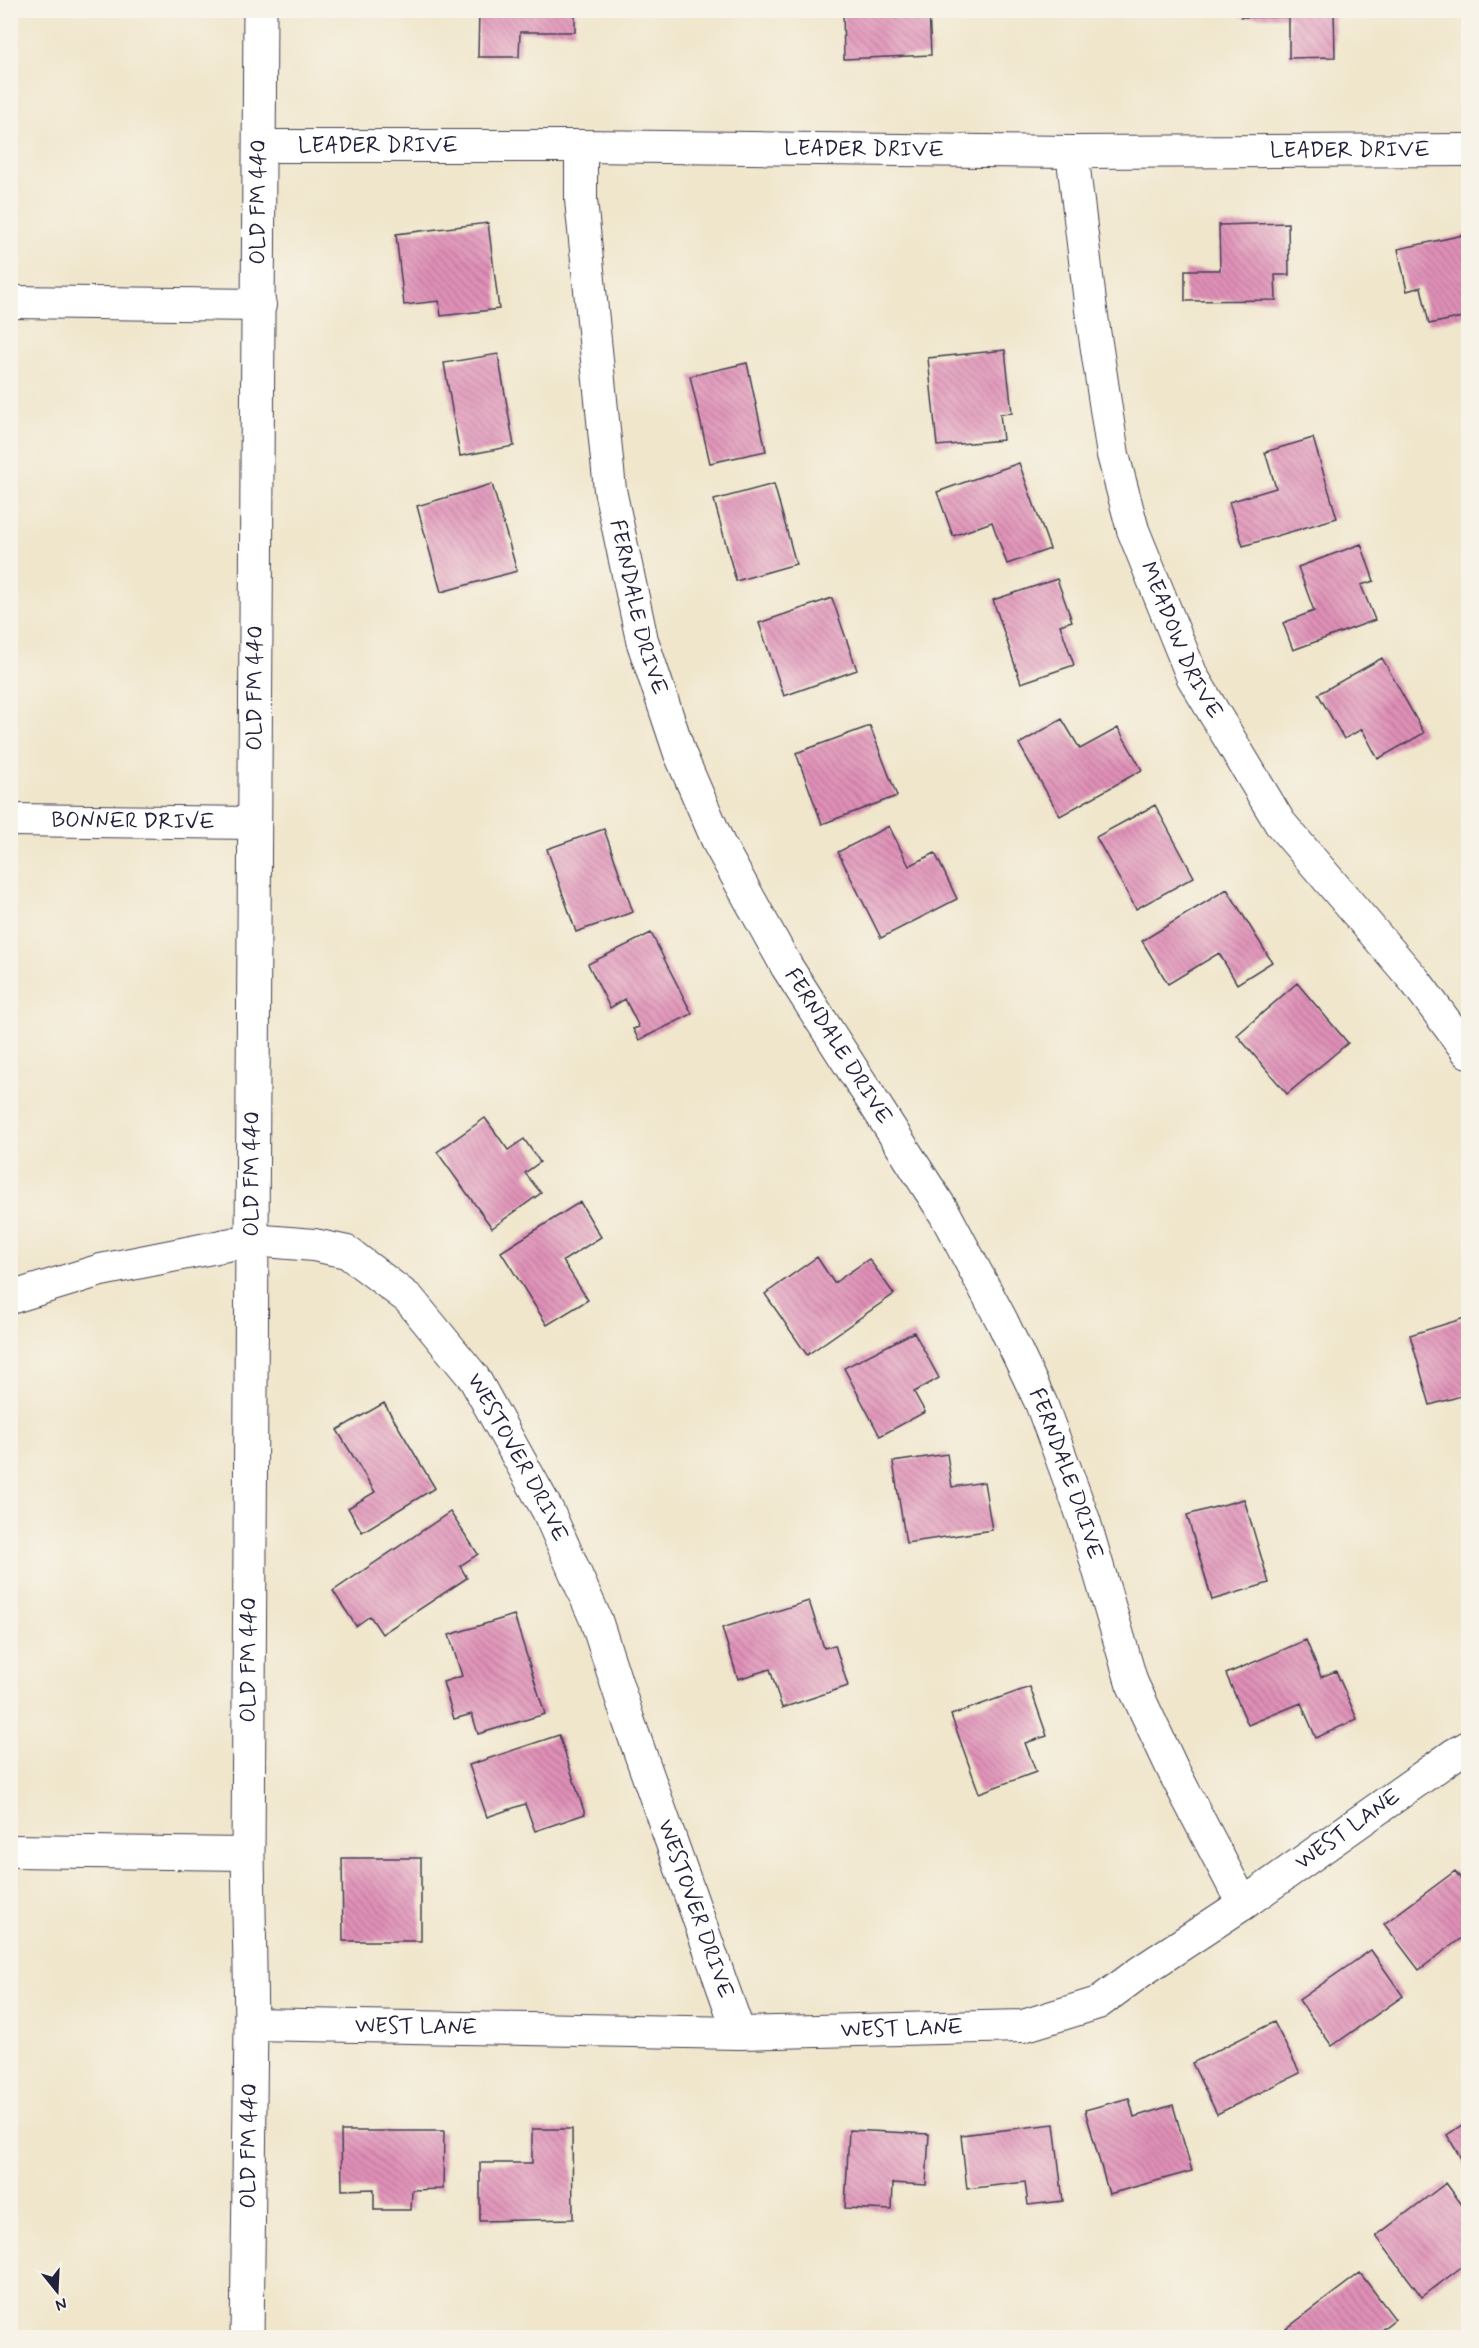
<svg xmlns="http://www.w3.org/2000/svg" width="1479" height="2348" font-family="Mynerve,sans-serif">
  <defs>
    <pattern id="building-back-hatch" width="6" height="6" patternUnits="userSpaceOnUse" patternTransform="scale(1.5)"><rect width="6" height="6" fill="#e090b7"/><path d="M-1 5l2 2M0 0l6 6M5-1l2 2" fill="none" stroke="#b57596"/></pattern>
  </defs>
  <rect width="100%" height="100%" fill="#f7f3e8"/>
  <filter id="ink" filterUnits="userSpaceOnUse"><feTurbulence type="fractalNoise" baseFrequency=".0167" numOctaves="2"/><feDisplacementMap in="SourceGraphic" scale="12" xChannelSelector="R" yChannelSelector="G"/><feConvolveMatrix kernelMatrix="1 2 1 2 8 2 1 2 1" color-interpolation-filters="sRGB"/></filter>
  <filter id="wash" filterUnits="userSpaceOnUse"><feTurbulence type="fractalNoise" baseFrequency=".008" numOctaves="4" result="noise"/><feDisplacementMap in="SourceGraphic" scale="24" xChannelSelector="R" yChannelSelector="G"/><feGaussianBlur stdDeviation="1.35" result="paint"/><feColorMatrix in="noise" values="0 0 0 0 0 0 0 0 0 0 0 0 0 0 0 0 0 1.4 0 .05"/><feComposite in="paint" operator="in"/></filter>
  <g filter="url(#wash)">
    <rect width="100%" height="100%" fill="#f0e6cc"/>
    <g id="blocks">
      <path fill="url(#building-back-hatch)" d="M479 10H575V32H520L519 57H478Z
        M843 10H929L931 55 844 59Z
        M1240 10H1334L1335 57 1289 58V17H1241Z
        M488 223 499 309 441 316 439 301 404 305 396 234Z
        M1288 223 1289 275H1275L1276 300 1185 301V270H1220L1219 225Z
        M1468 234V316L1429 324 1421 287 1407 291 1398 249Z
        M1005 350 1012 413 1000 414 1003 440 937 446 928 358Z
        M498 354 514 446 460 456 444 363Z
        M747 363 766 451 710 463 690 376Z
        M1313 438 1337 518 1243 546 1229 502 1276 488 1265 452Z
        M1019 463 1050 549 1007 564 992 522 953 536 937 492Z
        M492 484 517 571 441 592 417 506Z
        M774 484 796 564 736 581 714 500Z
        M1361 544 1374 581 1361 585 1375 620 1293 650 1283 623 1314 611 1298 567Z
        M1057 579 1072 621 1060 625 1074 665 1021 683 993 600Z
        M832 598 857 670 784 696 759 623Z
        M1382 658 1424 733 1378 759 1362 729 1344 739 1318 694Z
        M1062 719 1080 749 1118 728 1142 770 1060 816 1019 744Z
        M870 726 897 796 822 824 796 753Z
        M1155 805 1194 877 1136 909 1096 837Z
        M889 826 909 866 935 853 957 899 881 938 838 852Z
        M604 829 633 912 576 932 547 849Z
        M1227 889 1272 962 1237 984 1219 953 1168 984 1142 941Z
        M651 933 692 1014 639 1040 633 1029 639 1027 625 999 610 1008 588 964Z
        M1297 983 1348 1043 1287 1094 1237 1035Z
        M485 1118 508 1150 524 1139 540 1162 525 1173 541 1193 492 1228 437 1152Z
        M580 1202 601 1237 563 1261 588 1300 547 1325 501 1252Z
        M817 1257 834 1283 869 1259 894 1294 807 1355 765 1294Z
        M1468 1317V1394L1430 1405 1410 1335Z
        M914 1332 939 1378 914 1392 925 1412 880 1436 844 1368Z
        M384 1403 435 1488 362 1532 348 1508 375 1492 337 1430Z
        M947 1454 952 1487 984 1482 992 1530 906 1543 893 1462Z
        M1244 1499 1269 1583 1212 1600 1187 1515Z
        M450 1512 478 1554 460 1566 467 1578 382 1634 370 1616 356 1626 333 1591Z
        M809 1601 824 1648 835 1645 848 1686 782 1708 770 1669 738 1679 722 1628Z
        M514 1615 545 1714 478 1734 472 1714 454 1719 443 1682 462 1676 449 1635Z
        M1306 1640 1321 1677 1336 1671 1357 1719 1316 1738 1301 1703 1248 1725 1226 1674Z
        M1030 1687 1047 1736 1025 1743 1036 1772 979 1793 951 1715Z
        M559 1735 585 1814 535 1831 525 1804 487 1817 469 1765Z
        M342 1858H421V1941H343Z
        M1455 1871 1468 1889V1933L1419 1970 1384 1924Z
        M1371 1950 1403 1996 1332 2046 1299 2000Z
        M1274 2022 1300 2073 1217 2114 1192 2063Z
        M1129 2098 1134 2117 1173 2105 1192 2171 1109 2194 1085 2110Z
        M1468 2121V2170L1447 2135Z
        M1054 2124 1063 2201 1028 2205 1025 2182 967 2189 961 2135Z
        M532 2129H572L573 2219 480 2221V2163H532Z
        M849 2130 929 2134 926 2185 893 2183 892 2210 845 2208Z
        M341 2131H444L443 2189 412 2190 411 2210H374V2189L342 2190Z
        M1446 2183 1468 2213V2262L1422 2297 1376 2236Z
        M1360 2273 1395 2319 1371 2338H1292L1286 2329Z"/>
    </g>
  </g>
  <g filter="url(#ink)">
    <use href="#blocks" fill-opacity="0" stroke="#413f51" stroke-width="1.5"/>
    <g fill="none" stroke-linecap="round" stroke-linejoin="round">
      <g stroke="#413f51" stroke-width="34">
        <g id="minor">
          <path id="s1" d="M260 146H581L1072 152 1468 150"/>
          <path id="s2" d="M581 146V200L610 490 642 640 680 754 719 844 787 967 945 1214 1002 1321 1041 1403 1084 1520 1132 1683 1174 1772 1243 1904"/>
          <path id="s3" d="M1072 152 1091 310 1113 455 1133 530 1192 676 1280 823 1416 982 1468 1052"/>
          <path d="M10 302 260 305"/>
          <path id="s4" d="M10 820 255 823"/>
          <path id="s5" d="M10 1298 101 1270 252 1240 314 1245 347 1252 409 1299 474 1378 548 1511 596 1620 629 1722 739 2033"/>
          <path d="M10 1851 248 1854"/>
          <path id="s6" d="M251 2024 739 2033 1023 2026 1098 2003 1140 1972 1243 1904 1455 1754 1468 1747"/>
        </g>
      </g>
      <g stroke="#413f51" stroke-width="35">
        <g id="tertiary">
          <path id="s7" d="M247 2338 251 2024 248 1854 260 10"/>
        </g>
      </g>
      <use href="#minor" stroke="#fff" stroke-width="32"/>
      <use href="#tertiary" stroke="#fff" stroke-width="33"/>
    </g>
  </g>
  <g text-anchor="middle" dominant-baseline="central" stroke-width="6" stroke-linejoin="round" paint-order="stroke">
    <g font-size="22" fill="#22223b" stroke="#f7f3e8">
      <text stroke="none"><textPath href="#s1" startOffset="118">LEADER DRIVE</textPath></text>
      <text stroke="none"><textPath href="#s1" startOffset="604">LEADER DRIVE</textPath></text>
      <text stroke="none"><textPath href="#s1" startOffset="1090">LEADER DRIVE</textPath></text>
      <text stroke="none"><textPath href="#s7" startOffset="2136">OLD FM 440</textPath></text>
      <text stroke="none"><textPath href="#s2" startOffset="466">FERNDALE DRIVE</textPath></text>
      <text stroke="none"><textPath href="#s3" startOffset="504">MEADOW DRIVE</textPath></text>
      <text stroke="none"><textPath href="#s7" startOffset="1650">OLD FM 440</textPath></text>
      <text stroke="none"><textPath href="#s4" startOffset="123">BONNER DRIVE</textPath></text>
      <text stroke="none"><textPath href="#s2" startOffset="952">FERNDALE DRIVE</textPath></text>
      <text stroke="none"><textPath href="#s7" startOffset="1164">OLD FM 440</textPath></text>
      <text stroke="none"><textPath href="#s5" startOffset="616">WESTOVER DRIVE</textPath></text>
      <text stroke="none"><textPath href="#s2" startOffset="1438">FERNDALE DRIVE</textPath></text>
      <text stroke="none"><textPath href="#s7" startOffset="678">OLD FM 440</textPath></text>
      <text stroke="none"><textPath href="#s6" startOffset="1155">WEST LANE</textPath></text>
      <text stroke="none"><textPath href="#s5" startOffset="1102">WESTOVER DRIVE</textPath></text>
      <text stroke="none"><textPath href="#s6" startOffset="165">WEST LANE</textPath></text>
      <text stroke="none"><textPath href="#s6" startOffset="651">WEST LANE</textPath></text>
      <text stroke="none"><textPath href="#s7" startOffset="192">OLD FM 440</textPath></text>
    </g>
  </g>
  <rect width="1479" height="2348" fill="none" stroke="#f7f3e8" stroke-width="36"/>
  <g transform="translate(57 2291) rotate(162)" stroke="#f7f3e8" stroke-width="4.5" paint-order="stroke">
  <path d="M0-4.5L10 22L0 15L-10 22Z" fill="#22223b"/>
  <text y="-9" font-size="16" font-weight="bold" text-anchor="middle" fill="#22223b">N</text>
  </g>
</svg>
